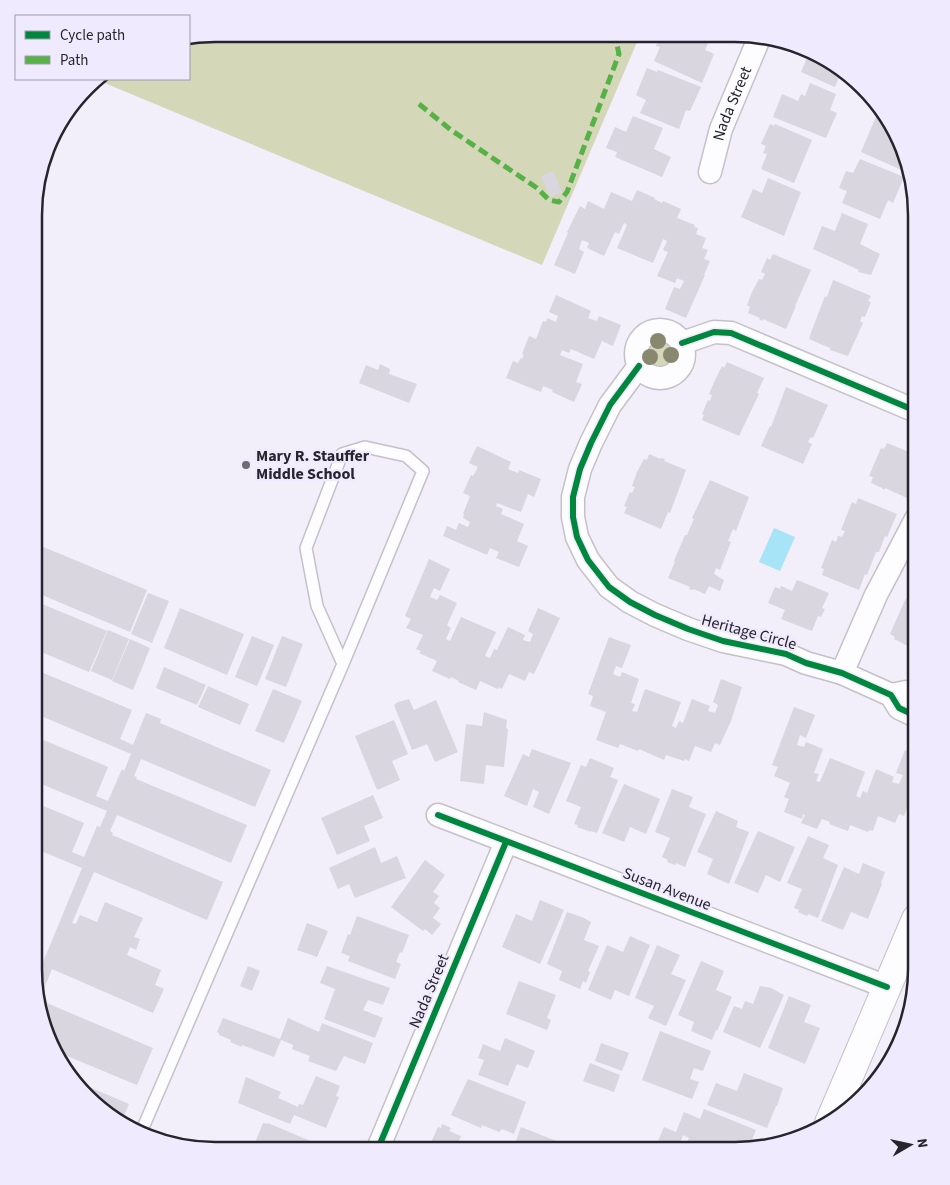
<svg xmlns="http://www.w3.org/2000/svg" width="950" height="1185" font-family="'Source Sans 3',sans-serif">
  <rect width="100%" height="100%" fill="#f2eefa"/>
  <path fill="#d5d7b9" d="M216 34 640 35 542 265 95 79H189V38Z
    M643 355a18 18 0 1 1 36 0a18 18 0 1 1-36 0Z"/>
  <path fill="#a8e4f7" d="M774 528 795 537 780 571 759 562Z"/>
  <path fill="#d9d6df" d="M660 35 711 36 705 50 714 54 702 83 654 61 660 47 656 46Z
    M804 53 836 65 849 78 840 75 835 87 801 72 807 58 803 56Z
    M647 68 657 72 658 70 701 87 690 111 686 110 679 129 640 113 646 100 636 95Z
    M810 83 836 94 830 110 837 113 826 138 773 117 782 94 798 101 801 94 805 96Z
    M878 112 882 114 892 125 897 142 895 144 897 145 904 171 861 152Z
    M633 116 663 128 654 149 671 157 662 177 615 157 617 152 606 148 615 127 626 132Z
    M770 124 774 126 775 124 812 140 794 183 761 169 767 154 763 153 766 146 761 144Z
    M860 159 904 177 893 203 888 200 880 219 842 203 847 191 839 188 846 171 853 173Z
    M553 171 562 192 550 197 541 176Z
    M768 178 801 192 784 236 741 217 753 189 762 193Z
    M637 190 655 198 654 199 662 203 663 201 681 209 677 218 695 225 694 227 698 228 696 234 706 238 702 248 708 250 704 259 710 261 704 275H705L686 318 665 309 674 287 680 289 684 281 677 278 675 283 657 276 668 252 663 250 667 241 663 239 653 263 617 248 627 225 624 223 619 234 615 232 604 256 587 248 589 243 582 240 579 249 584 252 575 274 554 265 568 233 567 232 580 206 585 209 588 201 604 209 611 192 632 201Z
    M842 213 868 224 860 244 880 254 871 275 858 272 859 270 813 249 822 226 835 231Z
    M773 254 811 270 795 306H796L786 329 763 319 762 321 759 319 760 318 748 313 750 307 747 305 752 292 759 279 762 280 765 274 761 272 767 258 770 260Z
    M833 280 871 296 868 301 871 302 865 317 862 316 860 321 863 323 848 356 830 350V348L811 340 809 338 825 296 827 297Z
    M556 295 591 311 588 318 597 321 599 316 621 325 613 346 602 341 594 359 571 349 569 353 562 350 560 355 583 364 576 382 582 384 574 402 552 392 553 390 543 386 541 392 506 378 513 361 518 363 521 358 522 359 524 355 522 354 529 336 536 339 543 321 546 322 547 318 556 322 558 316 549 312Z
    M727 362 764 378 757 393 759 394 739 436 702 420 704 415 702 414 708 400 710 401 712 395 709 394 715 380 722 366 724 368Z
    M916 362V385L911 383 914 377 911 376Z
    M380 364 390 369 389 374 417 384 409 403 359 383 366 365 378 370Z
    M786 387 828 405 813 438 811 437 808 442 812 444 803 464 761 446 770 426 771 427Z
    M887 443 916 455V483L914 482 907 498 885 488 884 490 882 488 871 483 873 477 869 476 881 448 884 449Z
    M477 446 511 462 508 469 518 473 519 470 541 479 534 497 528 494 521 512 497 503 496 506 503 509 501 514 524 524 517 541 528 546 519 567 496 558 499 552 490 548 487 555 443 536 447 526 456 530 459 523 468 527 470 522 463 518 464 514H463L470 496 463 493 471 475 473 476 478 467 469 463Z
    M649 454 661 459V458L665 459 664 461 686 470 670 513 668 512 661 529 624 513 627 507 624 506 630 492 632 493 635 487 632 486 637 472 644 459 647 460Z
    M710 480 749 497 736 531 733 529 728 541 731 542 720 570 716 568 714 574 724 580 720 591 709 586 705 594 694 589 693 590 689 589 690 587 668 578 675 562 674 561 685 535H687L694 519 692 518Z
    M858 498 897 514 887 537 885 536 879 552H876L867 575 865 574 859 590 822 575 824 569 821 568 832 540 836 542 838 536 842 537 845 531 841 530 852 502 856 504Z
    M41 546 147 590 130 632 35 592V560Z
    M429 559 450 569 440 591 434 588 430 597 437 600 440 595 457 603 447 625 451 628 446 639 450 641 461 617 496 632 485 656 490 658 494 649 497 650 508 627 525 635 523 640 530 642 533 634 528 631 538 608 560 618 534 674 529 672 525 681 509 674 502 689 499 687 498 689 480 681 476 690 458 682 459 681 451 677 450 679 432 671 437 661 419 653 421 651 416 649 423 635 406 628 411 619 405 616Z
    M797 580 829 593 822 608 825 609 821 617 818 616 812 631 781 619 785 610 768 603 775 587 780 589 781 586 792 591Z
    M148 593 169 601 152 643 131 634Z
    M906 598 916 602V650L894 639 895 637 890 634Z
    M35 601 107 631 89 672 34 649Z
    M180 608 244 634 227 675 164 648Z
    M108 630 129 639 112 680 91 671Z
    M252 636 274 645 257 686 235 677Z
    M282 636 303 644 286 687 265 679Z
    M609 637 631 645 622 668 616 666 613 674 620 677 622 672 639 679 631 703 635 704 632 711 637 712 645 689 681 702 672 726 676 728 679 721 683 723 692 699 710 706 708 711 715 713 718 705 713 702 721 679 742 687 731 721 720 745 715 743 711 752 695 746 689 761 685 759 684 761 666 755 664 760 639 749 638 751 620 744 618 748 596 740 606 712 590 706 593 696 588 694Z
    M130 639 150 648 133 690 112 681Z
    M164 667 206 685 197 705 156 688Z
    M34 669 132 710 120 739 133 745 146 713 161 719 160 723 271 770 255 807 141 759 134 776 137 777 136 779 247 825 231 863 117 815 110 831 113 833 112 835 223 882 207 920 94 872 72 923 76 924 80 915 97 922 105 902 143 918 134 937 140 939 136 950 130 947 127 955 161 970 155 985 164 989 153 1013 52 969 41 996 36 979 82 868 34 848V802L84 823 72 852 84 857 97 826 100 827 107 811 34 781V736L108 767 96 796 108 801 122 769 124 771 131 754 34 713Z
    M208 686 249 704 240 725 198 707Z
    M273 689 302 701 284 743 255 731Z
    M409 699 414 710 436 700 458 752 435 762 427 744 412 750 394 705 398 702Z
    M794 707 815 715 806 738 800 735 797 745 804 747 806 742 823 749 814 773 819 774 816 781 820 782 830 758 865 772 856 796 860 798 863 791 867 793 876 769 894 777 892 782 899 784 903 775 896 773 905 750 916 754V786L904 816 899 814 895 823 878 816 873 831 869 830 868 832 850 825 848 831 829 824 830 822 822 819 817 829 801 823 805 815 803 814 802 819 784 812 789 799 784 797 790 783 774 776 778 767 772 765Z
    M484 712 507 720 506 728 508 729 504 767 486 765 484 784 460 781 466 724 482 726Z
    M394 720 408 754 392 761 400 780 377 790 355 736Z
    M532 749 571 763 549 814 533 807 539 792 533 789 527 806 504 796 523 754 529 757Z
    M590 758 614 768 610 777 618 780 597 833 591 831V832L577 827 578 825 574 824 581 807 566 801 581 765 586 767Z
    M624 784 660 799 646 834 630 827 624 842 602 833Z
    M672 789 693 797 689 807 706 814 685 867 676 863 675 865 667 862 668 860 662 857 670 838 655 832Z
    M373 795 383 818 364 826 370 841 337 855 321 818Z
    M716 811 738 821 736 827 749 832 729 884 707 874 713 859 697 852Z
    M758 831 795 847 780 882 766 875 758 893 734 883Z
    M808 836 829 845 823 858 838 865 818 918 808 914 807 916 798 912 799 910 794 908 802 889 787 883Z
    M375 847 381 863 397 856 406 878 355 898 349 884 338 889 329 868Z
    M425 860 445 875 433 892 439 896 434 903 440 908 433 918 441 924 432 935 425 929 423 931 391 907Z
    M863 863 885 872 881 883 882 884 868 919 851 912 843 930 821 921 844 867 859 874Z
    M540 900 564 910 540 964 502 947 516 914 532 921Z
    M567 912 582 917 591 922 584 940 599 946 588 971 590 972 586 983 583 981 580 989 559 980 562 971 547 964Z
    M357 916 409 935 402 953 400 952 396 962 401 964 395 979 348 961 350 956 341 953 348 934 350 935Z
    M307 923 328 931 317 957 297 950Z
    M630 936 650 945 629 996 615 990 611 1000 588 990 607 945 623 952Z
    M657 945 680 955 671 974 686 980 666 1026 648 1018 654 1006 635 998Z
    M701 961 724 971 716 990 732 997 717 1031 716 1030 712 1040 691 1031 694 1022 678 1015Z
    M248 966 260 971 252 991 240 986Z
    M327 966 390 988 383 1005 368 1000 363 1010 383 1018 375 1038 324 1019 335 989 320 983Z
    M519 981 556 995 547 1018 551 1020 547 1030 506 1014Z
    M760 986 771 988 784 995 760 1048 723 1032 734 1006 742 1009 745 1001 753 1004Z
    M789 996 811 1005 804 1022 820 1028 805 1064 768 1048Z
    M42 1001 153 1048 137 1085 55 1051Z
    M223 1018 280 1039 288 1018 319 1032 322 1023 373 1043 365 1064 344 1056 336 1071 308 1061 310 1056 292 1049 293 1045 281 1040 274 1057 242 1045V1047L230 1042 231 1040 219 1035V1033L217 1032Z
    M660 1031 711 1051 703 1071 694 1068 690 1079 699 1082 692 1099 642 1080Z
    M505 1038 535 1051 528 1068 517 1064 508 1086 478 1075 484 1060 478 1058 483 1044 500 1051Z
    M601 1043 629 1053 622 1071 595 1061Z
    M590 1063 620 1075 614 1092 583 1081Z
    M744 1073 783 1088 777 1106H776L767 1128 707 1105 716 1083 737 1091Z
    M316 1076 340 1086 336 1096 339 1097 326 1128 294 1115 290 1124 238 1103 246 1077 281 1092 278 1098 298 1107 299 1104 303 1105Z
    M468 1079 526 1102 514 1134 502 1129 499 1132 482 1125 481 1128 451 1115Z
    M80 1083 129 1104 121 1123 115 1121Z
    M704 1109 756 1130 748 1150 708 1151 687 1142 689 1138 683 1135 677 1151H668L656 1146 664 1127 676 1132 684 1112 700 1119Z
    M263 1123 267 1124 268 1123 329 1149 328 1151H239L242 1146 252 1150 253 1147 263 1150V1149L255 1143Z
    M442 1124 451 1128 449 1131 461 1136 458 1143 478 1151H431L433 1146 430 1145 438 1127 441 1128Z
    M521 1127 574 1148 584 1151H517L513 1149Z"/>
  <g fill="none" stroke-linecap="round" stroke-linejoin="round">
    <g stroke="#c4c1ca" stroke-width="14">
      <path id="service" d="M142 1130 343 664 423 471 406 456 365 447 342 454 306 548 317 606 343 664"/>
    </g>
    <g stroke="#c4c1ca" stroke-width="25">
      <g id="minor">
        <path id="s1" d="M710 172 721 129 760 36"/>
        <circle cx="660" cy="354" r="24"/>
        <path d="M682 343 714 332 731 333 916 411"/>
        <path d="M639 366 610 405 591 443 580 469 573 497V517L577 537 588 560 609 587 630 602 655 615 688 629 723 641 786 654 806 663 842 673 891 695 899 708 916 716"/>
        <path d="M842 673 876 595 916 519"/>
        <path d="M891 695 906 692 916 696"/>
        <path d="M438 815 887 987"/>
        <path d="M377 1151 506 842"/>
      </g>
    </g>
    <g stroke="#c4c1ca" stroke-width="30">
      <path id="secondary" d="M829 1123 916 919"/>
    </g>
    <use href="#service" stroke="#fdfcfe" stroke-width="11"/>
    <use href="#minor" stroke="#fdfcfe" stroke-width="22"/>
    <use href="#secondary" stroke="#fdfcfe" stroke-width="28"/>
    <path stroke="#56b246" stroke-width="5" stroke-dasharray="10 5" stroke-linecap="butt" d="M419 104 451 130 537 188 549 200 559 202 567 192 619 54 617 45 611 35"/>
    <g stroke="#f0eafe" stroke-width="9">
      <path id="cycleway" d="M682 343 714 332 731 333 916 411
        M639 366 610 405 591 443 580 469 573 497V517L577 537 588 560 609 587 630 602 655 615 688 629 723 641 786 654 806 663 842 673 891 695 899 708 916 716
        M438 815 887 987
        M377 1151 506 842"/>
    </g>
    <use href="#cycleway" stroke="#00873e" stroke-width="6"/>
  </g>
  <g fill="#888870">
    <circle cx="658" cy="341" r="8"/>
    <circle cx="671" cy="355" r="8"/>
    <circle cx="650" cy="357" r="8"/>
  </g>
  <circle fill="#6e6b74" stroke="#f0eafe" stroke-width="2" cx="246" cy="465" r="5"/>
  <g text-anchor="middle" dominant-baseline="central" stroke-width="4.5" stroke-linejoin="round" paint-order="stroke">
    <g font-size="16" fill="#27252c" stroke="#f0eafe">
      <text stroke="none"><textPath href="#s1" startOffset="72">Nada Street</textPath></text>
      <text transform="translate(749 632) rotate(15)">Heritage Circle</text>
      <text transform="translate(667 889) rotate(21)">Susan Avenue</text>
      <text transform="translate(429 991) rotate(-67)">Nada Street</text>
    </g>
    <g font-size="16" font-weight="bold" fill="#27252c" stroke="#f0eafe" text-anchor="start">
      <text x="256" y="456">Mary R. Stauffer<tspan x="256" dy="18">Middle School</tspan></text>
    </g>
  </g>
  <path d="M0 0H950V1185H0ZM215 42H735A173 173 0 0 1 908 215V969A173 173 0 0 1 735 1142H215A173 173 0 0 1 42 969V215A173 173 0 0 1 215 42Z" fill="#f0eafe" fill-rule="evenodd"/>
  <path fill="none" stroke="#27252c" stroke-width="2.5" d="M215 42H735A173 173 0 0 1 908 215V969A173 173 0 0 1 735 1142H215A173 173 0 0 1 42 969V215A173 173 0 0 1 215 42Z"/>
  <rect x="15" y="15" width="175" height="65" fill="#f0eafe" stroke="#a09baa"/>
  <rect x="25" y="31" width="25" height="8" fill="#00873e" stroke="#a09baa"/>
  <text x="60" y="40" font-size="15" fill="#27252c">Cycle path</text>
  <rect x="25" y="56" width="25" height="8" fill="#56b246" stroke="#a09baa"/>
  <text x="60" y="65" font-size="15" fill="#27252c">Path</text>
  <g transform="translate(910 1145) rotate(81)" stroke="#f0eafe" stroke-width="4" paint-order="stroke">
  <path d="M0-4L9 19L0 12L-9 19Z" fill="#27252c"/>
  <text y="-8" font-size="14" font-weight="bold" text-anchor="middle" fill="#27252c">N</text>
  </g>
</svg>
